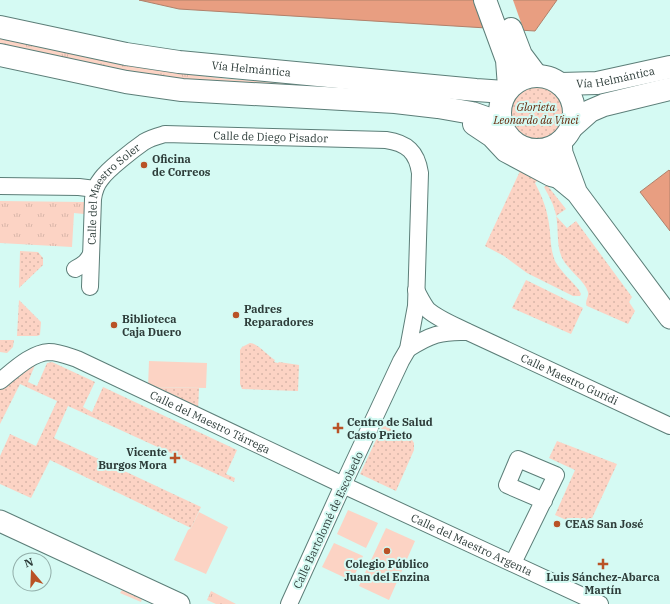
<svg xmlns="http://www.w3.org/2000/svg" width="670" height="604" font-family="'IBM Plex Serif',serif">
  <defs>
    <pattern id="grass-tufts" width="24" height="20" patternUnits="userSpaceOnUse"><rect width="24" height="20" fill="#fcd3c4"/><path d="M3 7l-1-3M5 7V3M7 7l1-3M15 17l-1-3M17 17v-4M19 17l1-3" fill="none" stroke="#d8b6a9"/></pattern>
    <pattern id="garden-dots" width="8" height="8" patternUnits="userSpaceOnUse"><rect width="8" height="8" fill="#fcd3c4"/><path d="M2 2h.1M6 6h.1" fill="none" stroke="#d8b6a9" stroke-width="1.8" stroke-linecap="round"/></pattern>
  </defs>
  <rect width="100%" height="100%" fill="#d5faf3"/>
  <path fill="url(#grass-tufts)" d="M0 38 125 65 178 73 229 79 401 91 462 99V104L179 79 90 65 0 44Z
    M0 201 84 202V214L74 213 72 247 0 243Z
    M122 590 142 599 141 602 120 593Z
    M211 591 236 604H216L207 600Z"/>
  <path fill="#fcd3c4" d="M149 361 207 363 206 388 148 387Z
    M348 510 378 523 366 548 337 534Z
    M199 512 228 527 206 574 174 560 188 530 191 528Z
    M386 528 415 541 389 600 359 586Z
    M334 543 363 556 352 581 322 567Z"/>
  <path fill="url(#garden-dots)" d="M508 113a28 28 0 1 1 56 0a28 28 0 1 1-56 0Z
    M521 169 539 179 535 183C542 196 547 209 549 224 551 237 550 248 555 261 561 272 571 280 579 290L581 294 580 296H573L527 273 504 256 485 246Z
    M547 185 566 209 556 216 567 228 576 221 632 297 629 302 635 311 628 324 587 306 586 304C586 299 589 296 588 292 585 281 568 270 562 258 556 244 559 230 556 215 554 205 549 196 544 187Z
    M20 251 38 252 43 258V265L19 288Z
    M526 280 583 308 571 334 512 308Z
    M19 300 41 322 40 335 37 336H17Z
    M0 340H14L13 347 7 353 0 352Z
    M250 343C257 343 268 356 275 360L274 362 278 363 279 362 299 365 298 391 242 389 240 384V350L242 347Z
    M52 362 95 382 83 407 92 412 103 387 237 450 226 474 235 478 234 482 68 406 54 438 201 507 191 528 50 460 31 498 0 484V456L10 434 36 446 57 401 20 384 0 424V388L32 363 35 365 28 382 37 386 47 363Z
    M148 387 199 388 198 411Z
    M383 425 412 440 414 443V450L396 491 360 474Z
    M557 441 617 464 587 529 555 515 575 470 549 458Z"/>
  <path fill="#e89e81" stroke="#b0816b" d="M139 0H557L535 31 179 9Z
    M669 170 670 171V231L640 192Z"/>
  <path fill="#d5faf3" d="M473 0H513L524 31 484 29Z"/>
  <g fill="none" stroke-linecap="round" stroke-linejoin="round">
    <g stroke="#5c7e78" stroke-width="18">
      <g id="minor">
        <path d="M0 186 79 187 95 189"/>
        <path d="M75 269C83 265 87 262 91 254"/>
        <path id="s1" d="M90 287 93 199C94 192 96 185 101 179 108 169 134 149 144 142 150 138 158 136 165 134L386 140C407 143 417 152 420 173L416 306 408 349 401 361 343 485 289 604"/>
        <path id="s2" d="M416 290C420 297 423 304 428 310 438 319 456 326 468 332L670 426"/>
        <path d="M408 349C430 335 441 331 467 332"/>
        <path id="s3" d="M0 381C14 370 31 353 49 352 59 352 68 356 77 359L343 485 600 604"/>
        <path d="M513 563 556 475 518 459 507 485 544 501"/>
      </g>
    </g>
    <g stroke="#5c7e78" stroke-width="23">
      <path id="major" d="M561 141 562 153 576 191
        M532 150 554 174 577 193 670 318
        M0 521 179 604"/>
    </g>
    <g stroke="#5c7e78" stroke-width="24">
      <g id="highway">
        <path d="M485 0 507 60 509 87"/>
        <path id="s4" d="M0 27 126 54 179 62 476 90 505 92"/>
        <path d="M511 29 521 55 536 75"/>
        <path d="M0 55 126 82 182 90 395 102 438 107 472 113 492 120 502 127"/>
        <circle cx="537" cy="113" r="37"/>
        <path id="s5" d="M561 84 597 83 670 67"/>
        <path d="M474 124 492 136 506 151 551 175 559 177"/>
        <path d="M572 127 590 111 604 105 670 89"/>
      </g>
    </g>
    <use href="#minor" stroke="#fff" stroke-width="16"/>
    <use href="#major" stroke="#fff" stroke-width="21"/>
    <use href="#highway" stroke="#fff" stroke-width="22"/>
  </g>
  <g fill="#b95226" stroke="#d5faf3" stroke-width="1.5">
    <circle cx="144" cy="165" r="4"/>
    <circle cx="236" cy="315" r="4"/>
    <circle cx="114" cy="325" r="4"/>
    <path d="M336 422h4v4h4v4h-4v4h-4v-4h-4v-4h4z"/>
    <path d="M173 452h4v4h4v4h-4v4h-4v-4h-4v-4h4z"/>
    <circle cx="557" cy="524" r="4"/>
    <circle cx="387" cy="551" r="4"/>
    <path d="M601 558h4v4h4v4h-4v4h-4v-4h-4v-4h4z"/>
  </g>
  <g text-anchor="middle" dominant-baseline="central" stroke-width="4" stroke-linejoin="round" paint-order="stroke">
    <g font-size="11" fill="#2d3c39" stroke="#d5faf3">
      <text stroke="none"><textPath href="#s4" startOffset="255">Vía Helmántica</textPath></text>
      <text stroke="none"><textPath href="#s5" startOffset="55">Vía Helmántica</textPath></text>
      <text stroke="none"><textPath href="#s1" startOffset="295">Calle de Diego Pisador</textPath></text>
      <text stroke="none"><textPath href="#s1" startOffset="101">Calle del Maestro Soler</textPath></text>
      <text stroke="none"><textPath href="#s2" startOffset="181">Calle Maestro Guridi</textPath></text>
      <text stroke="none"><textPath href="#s3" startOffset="234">Calle del Maestro Tárrega</textPath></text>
      <text transform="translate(328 520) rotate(-65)">Calle Bartolomé de Escobedo</text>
      <text stroke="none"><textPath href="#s3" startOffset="523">Calle del Maestro Argenta</textPath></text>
    </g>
    <g font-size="11" font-style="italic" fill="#611f00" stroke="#d5faf3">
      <text x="536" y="107">Glorieta<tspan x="536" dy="13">Leonardo da Vinci</tspan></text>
    </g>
    <g font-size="11" font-weight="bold" fill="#2d3c39" stroke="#d5faf3" text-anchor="start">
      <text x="152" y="159">Oficina<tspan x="152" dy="13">de Correos</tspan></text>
      <text x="244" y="309">Padres<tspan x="244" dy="13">Reparadores</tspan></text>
      <text x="122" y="319">Biblioteca<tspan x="122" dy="13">Caja Duero</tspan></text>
      <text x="347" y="422">Centro de Salud<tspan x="347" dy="13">Casto Prieto</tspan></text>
      <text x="167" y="452" text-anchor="end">Vicente<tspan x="167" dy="13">Burgos Mora</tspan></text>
      <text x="565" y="524">CEAS San José</text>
      <text x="387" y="564" text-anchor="middle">Colegio Público<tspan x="387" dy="13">Juan del Enzina</tspan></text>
      <text x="603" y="577" text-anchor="middle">Luis Sánchez-Abarca<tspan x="603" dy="13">Martín</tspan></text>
    </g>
  </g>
  <g transform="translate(32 572) rotate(341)"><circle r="19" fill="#d5faf3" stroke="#92aea9"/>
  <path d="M0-3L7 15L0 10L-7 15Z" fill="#b95226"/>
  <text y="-6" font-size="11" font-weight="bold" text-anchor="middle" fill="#2d3c39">N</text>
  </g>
</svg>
